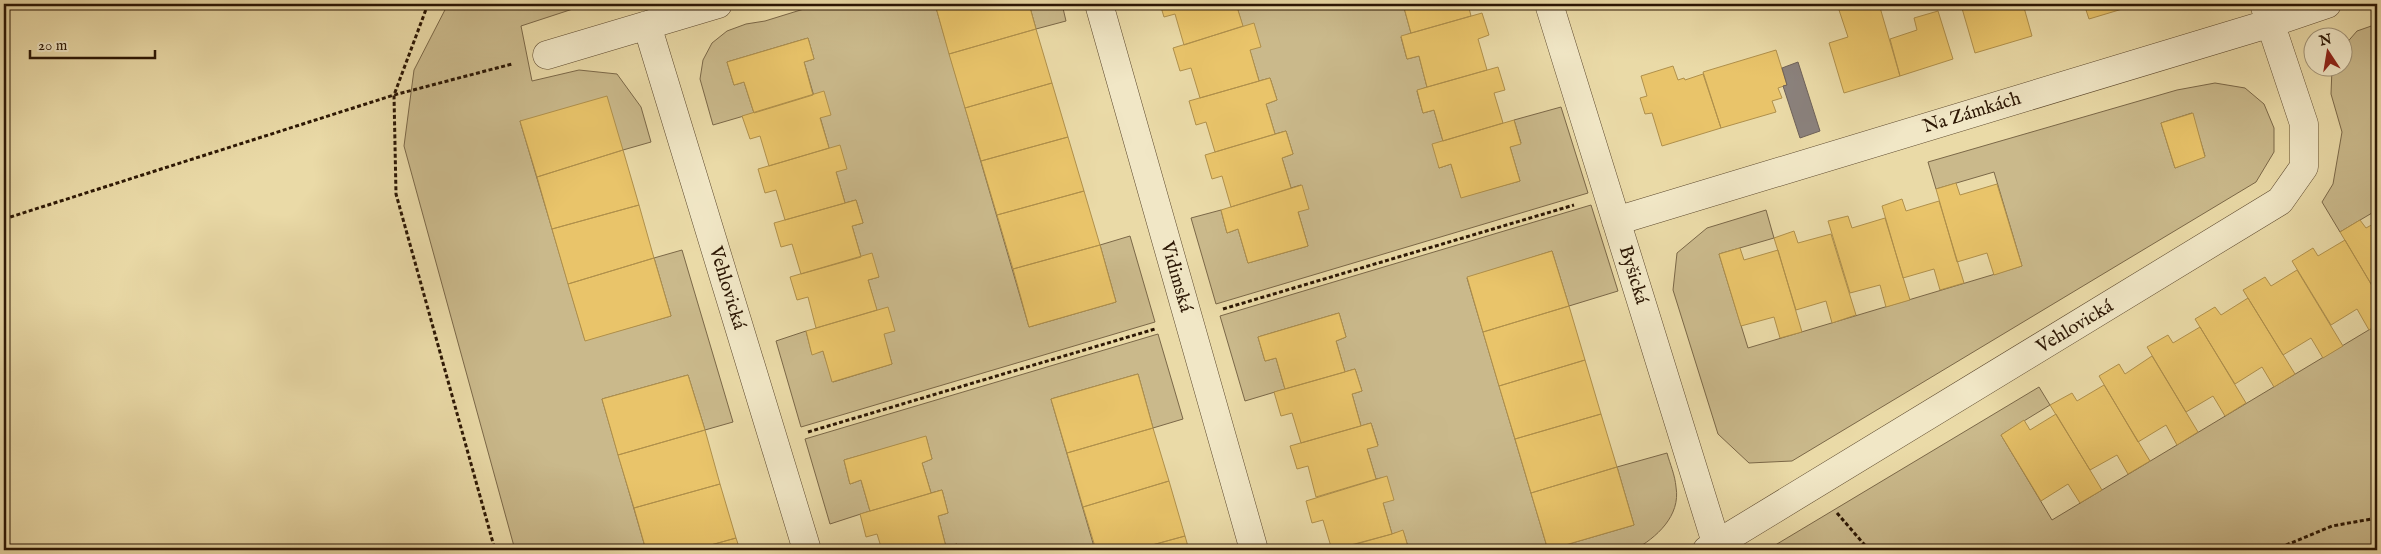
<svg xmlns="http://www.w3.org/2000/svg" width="2381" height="554" font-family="'IM FELL English',serif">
  <rect width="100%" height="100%" fill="#eadaa7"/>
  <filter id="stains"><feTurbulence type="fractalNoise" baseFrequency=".004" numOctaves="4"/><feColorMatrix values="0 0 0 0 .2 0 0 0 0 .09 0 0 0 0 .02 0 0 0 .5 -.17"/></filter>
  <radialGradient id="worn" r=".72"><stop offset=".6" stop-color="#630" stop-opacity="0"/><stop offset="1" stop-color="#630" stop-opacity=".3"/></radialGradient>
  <path fill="#cab98b" stroke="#7b6848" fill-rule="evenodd" d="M448 4H588L521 26 532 81 579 70 617 74 641 107 651 142 623 150 520 121 585 340 671 316 654 258 682 250 733 422 705 430 688 375 602 399 646 550H515L404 146 414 70Z
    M820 4H935L1029 327 1116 302 1100 245 1130 236 1155 322 801 427 776 341 806 331 812 354 823 351 833 382 892 364 868 280 879 277 861 257 852 226 863 223 856 200 845 203 804 62 814 59 808 38 727 62 734 85 744 82 754 113 713 125 700 79 703 60 712 43 727 31 746 24 765 21Z
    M1029 4H1062L1066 21 1036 29Z
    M1236 4H1403L1411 33 1401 37 1407 59 1419 56 1427 87 1417 91 1423 113 1434 110 1443 141 1439 168 1451 164 1461 197 1520 181 1510 147 1521 143 1514 120 1561 107 1588 193 1216 304 1191 218 1221 210 1227 233 1238 229 1248 263 1308 246 1298 212 1301 185 1291 188 1282 158 1293 154 1286 131 1275 134 1266 104 1277 100 1270 78 1259 81Z
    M2377 24V210L2340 232 2322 202 2333 184 2342 132 2331 94 2332 68H2344V46L2357 31Z
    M2215 83 2245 88 2264 104 2274 128V152L2256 182 1792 461 1749 463 1718 434 1673 290 1677 253 1707 228 1766 210 1774 238 1719 254 1748 348 2022 266 1994 172 1936 189 1928 162 2177 90ZM2192 113 2205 156 2175 168 2161 123Z
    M1591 205 1618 291 1569 306 1552 251 1467 278 1548 550 1634 525 1617 467 1667 453C1670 464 1675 475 1676 487 1681 516 1656 538 1634 550H1409L1403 531 1392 534 1383 503 1387 477 1376 479 1367 449 1378 445 1371 423 1361 426 1352 394 1362 391 1355 369 1345 372 1336 341 1346 337 1339 313 1258 337 1265 361 1276 358 1285 389 1245 401 1220 316Z
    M2377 325V550H1767L2039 387 2050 405 2001 435 2052 520Z
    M1158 334 1183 419 1153 428 1138 374 1051 399 1095 550H959L957 544 946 547 938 516 948 513 942 490 931 493 922 463 932 459 926 437 844 460 850 484 861 480 870 511 830 524 805 439Z"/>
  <path fill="#e9c46a" stroke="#b0904b" d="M935 4H1029L1036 29 949 54Z
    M1160 4H1236L1243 26 1184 45 1175 14 1164 17Z
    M1403 4H1468L1471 16 1411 33Z
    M1849 4H1879L1900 76 1844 93 1829 43 1848 37 1838 7Z
    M1945 4H2023L2032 36 1975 53 1961 5 1946 9Z
    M2084 4H2139L2089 19Z
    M1938 11 1953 59 1900 76 1890 39 1917 30 1914 18Z
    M1482 13 1489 35 1478 39 1487 70 1427 87 1419 56 1407 59 1401 36Z
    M1254 23 1261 47 1250 50 1259 81 1200 98 1191 68 1180 71 1173 48Z
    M1036 29 1052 83 965 108 949 54Z
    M808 38 814 59 804 62 813 95 754 113 744 82 734 85 727 62Z
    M1776 50 1787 85 1778 88 1782 98 1772 101 1776 112 1721 128 1703 72Z
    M1673 66 1678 80 1684 78 1685 80 1703 74 1721 128 1662 146 1652 113 1645 114 1640 98 1647 96 1641 76Z
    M1498 67 1505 90 1494 93 1503 123 1443 141 1434 110 1423 113 1417 90Z
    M1270 78 1277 100 1266 104 1275 134 1215 152 1206 122 1196 125 1189 101Z
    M1052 83 1068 137 981 161 965 108Z
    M824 91 831 115 820 118 829 148 769 166 760 136 750 139 742 116Z
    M607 96 623 150 537 177 520 121Z
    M2193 113 2205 157 2175 168 2161 123Z
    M1514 120 1521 144 1510 147 1520 181 1461 198 1451 164 1439 168 1432 144Z
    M1286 131 1293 154 1282 158 1291 188 1231 207 1222 176 1212 179 1205 155Z
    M1068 137 1084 191 997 215 981 161Z
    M840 145 847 169 836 172 845 203 785 220 776 190 765 193 758 169Z
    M623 150 639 205 552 229 537 177Z
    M1956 183 1960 195 1997 184 2022 266 1994 275 1987 253 1957 262 1936 189Z
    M1302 185 1309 209 1298 212 1308 246 1248 263 1238 229 1227 233 1221 210Z
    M1084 191 1100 245 1013 269 997 215Z
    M1902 199 1906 211 1939 201 1964 283 1940 290 1934 269 1903 278 1882 206Z
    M856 200 863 223 852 226 861 257 801 274 792 244 781 247 774 223Z
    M639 205 654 258 568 284 552 229Z
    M1848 216 1852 228 1885 218 1910 300 1886 307 1880 285 1850 293 1828 221Z
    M2360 220 2366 228 2377 222V294L2340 232Z
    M1794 231 1798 243 1831 234 1856 315 1832 323 1826 301 1796 310 1774 238Z
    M2345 240 2377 294V325L2369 330 2357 309 2331 325 2292 261 2313 248 2318 256Z
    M1100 245 1116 302 1029 327 1013 269Z
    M1740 248 1744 260 1778 250 1802 332 1780 338 1774 317 1741 326 1719 254Z
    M1552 251 1569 306 1483 332 1467 277Z
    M872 253 879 277 868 280 877 310 816 328 808 297 797 300 790 277Z
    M654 258 671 316 585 341 568 284Z
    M2297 270 2343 346 2323 358 2311 338 2283 355 2243 290 2265 277 2271 286Z
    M2248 298 2295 374 2274 387 2262 367 2235 384 2195 319 2215 307 2221 315Z
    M1569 306 1585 360 1499 386 1483 332Z
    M888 307 895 331 884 334 892 364 832 382 823 351 812 355 806 331Z
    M1339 313 1346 337 1336 341 1345 372 1285 389 1276 358 1265 361 1258 337Z
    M2200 327 2246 403 2225 416 2213 396 2186 412 2147 347 2168 335 2173 343Z
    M2152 356 2198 432 2177 445 2166 425 2138 442 2099 376 2119 364 2125 374Z
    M1585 360 1601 414 1515 439 1499 386Z
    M1355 369 1362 391 1352 394 1361 426 1301 443 1292 413 1281 416 1274 392Z
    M1138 374 1153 428 1067 453 1051 399Z
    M688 375 705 430 618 455 602 399Z
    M2104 385 2150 461 2128 474 2117 455 2090 470 2050 405 2072 393 2077 401Z
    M1601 414 1617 467 1531 493 1515 439Z
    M2056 414 2102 490 2080 503 2068 484 2041 501 2001 435 2024 420 2030 430Z
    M1371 423 1378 446 1367 449 1376 479 1316 497 1308 466 1297 469 1290 446Z
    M1153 428 1169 481 1083 507 1067 453Z
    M705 430 720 484 634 508 618 455Z
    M926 436 932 459 922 463 931 493 870 511 861 480 850 484 844 460Z
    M1617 467 1634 525 1548 550 1531 493Z
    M1387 476 1394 500 1383 503 1392 534 1332 550 1323 520 1312 523 1306 501Z
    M1169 481 1185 536 1134 550H1096L1083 507Z
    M720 484 736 538 693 550H646L634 508Z
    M942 490 948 513 938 516 946 547 936 550H882L877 534 866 537 860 514Z
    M1403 530 1409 550H1335L1392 534Z
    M1185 536 1189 550H1134Z
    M736 538 740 550H693Z
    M957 544 959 550H936L946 547Z"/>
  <path fill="#8a817c" stroke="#6e6158" d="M1798 62 1820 131 1800 138 1783 86 1787 85 1782 68Z"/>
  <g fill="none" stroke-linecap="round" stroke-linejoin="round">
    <g stroke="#5c482d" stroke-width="29">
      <path id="minor" d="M1099 4 1254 550
        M1549 4 1717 546
        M647 25 807 550
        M547 55 718 4
        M1616 221 2271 23 2327 4
        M1707 550 2280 201 2304 167V124L2264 4"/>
    </g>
    <path stroke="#2c1704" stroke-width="3" stroke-dasharray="4 2.5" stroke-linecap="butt" d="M428 4 394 95 396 194 495 550
      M4 219 394 95 512 64
      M4 228 5 219
      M1223 309 1574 205
      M808 432 1155 329
      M1837 513 1869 550
      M2274 550 2332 526 2377 518"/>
    <use href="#minor" stroke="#f1e7c6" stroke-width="28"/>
  </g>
  <g text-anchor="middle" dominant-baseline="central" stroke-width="5" stroke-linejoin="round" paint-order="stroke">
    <g font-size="19" fill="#2c1704" stroke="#f1e7c6">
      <text transform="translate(1972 113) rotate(-17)">Na Zámkách</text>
      <text transform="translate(1633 275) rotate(73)">Byšická</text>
      <text transform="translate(1176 277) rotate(74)">Vidimská</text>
      <text transform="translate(727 288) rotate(73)">Vehlovická</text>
      <text transform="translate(2075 327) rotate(-31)">Vehlovická</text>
    </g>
  </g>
  <rect width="2381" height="554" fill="none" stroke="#eadaa7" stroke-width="20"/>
  <rect x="5" y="5" width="2371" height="544" fill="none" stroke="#2c1704" stroke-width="2.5"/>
  <rect x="10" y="10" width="2361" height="534" fill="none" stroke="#2c1704"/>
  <g transform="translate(2328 52) rotate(348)"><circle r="24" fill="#f1e7c6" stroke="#a29478"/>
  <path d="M0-4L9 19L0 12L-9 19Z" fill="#8f2418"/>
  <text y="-8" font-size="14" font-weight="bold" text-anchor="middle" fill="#2c1704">N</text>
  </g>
  <path d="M30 50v8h125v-8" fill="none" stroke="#2c1704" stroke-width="2.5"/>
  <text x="38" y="50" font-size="15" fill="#2c1704" stroke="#f1e7c6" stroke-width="4" paint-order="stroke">20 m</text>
  <rect width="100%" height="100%" filter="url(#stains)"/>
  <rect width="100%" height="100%" fill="url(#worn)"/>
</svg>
